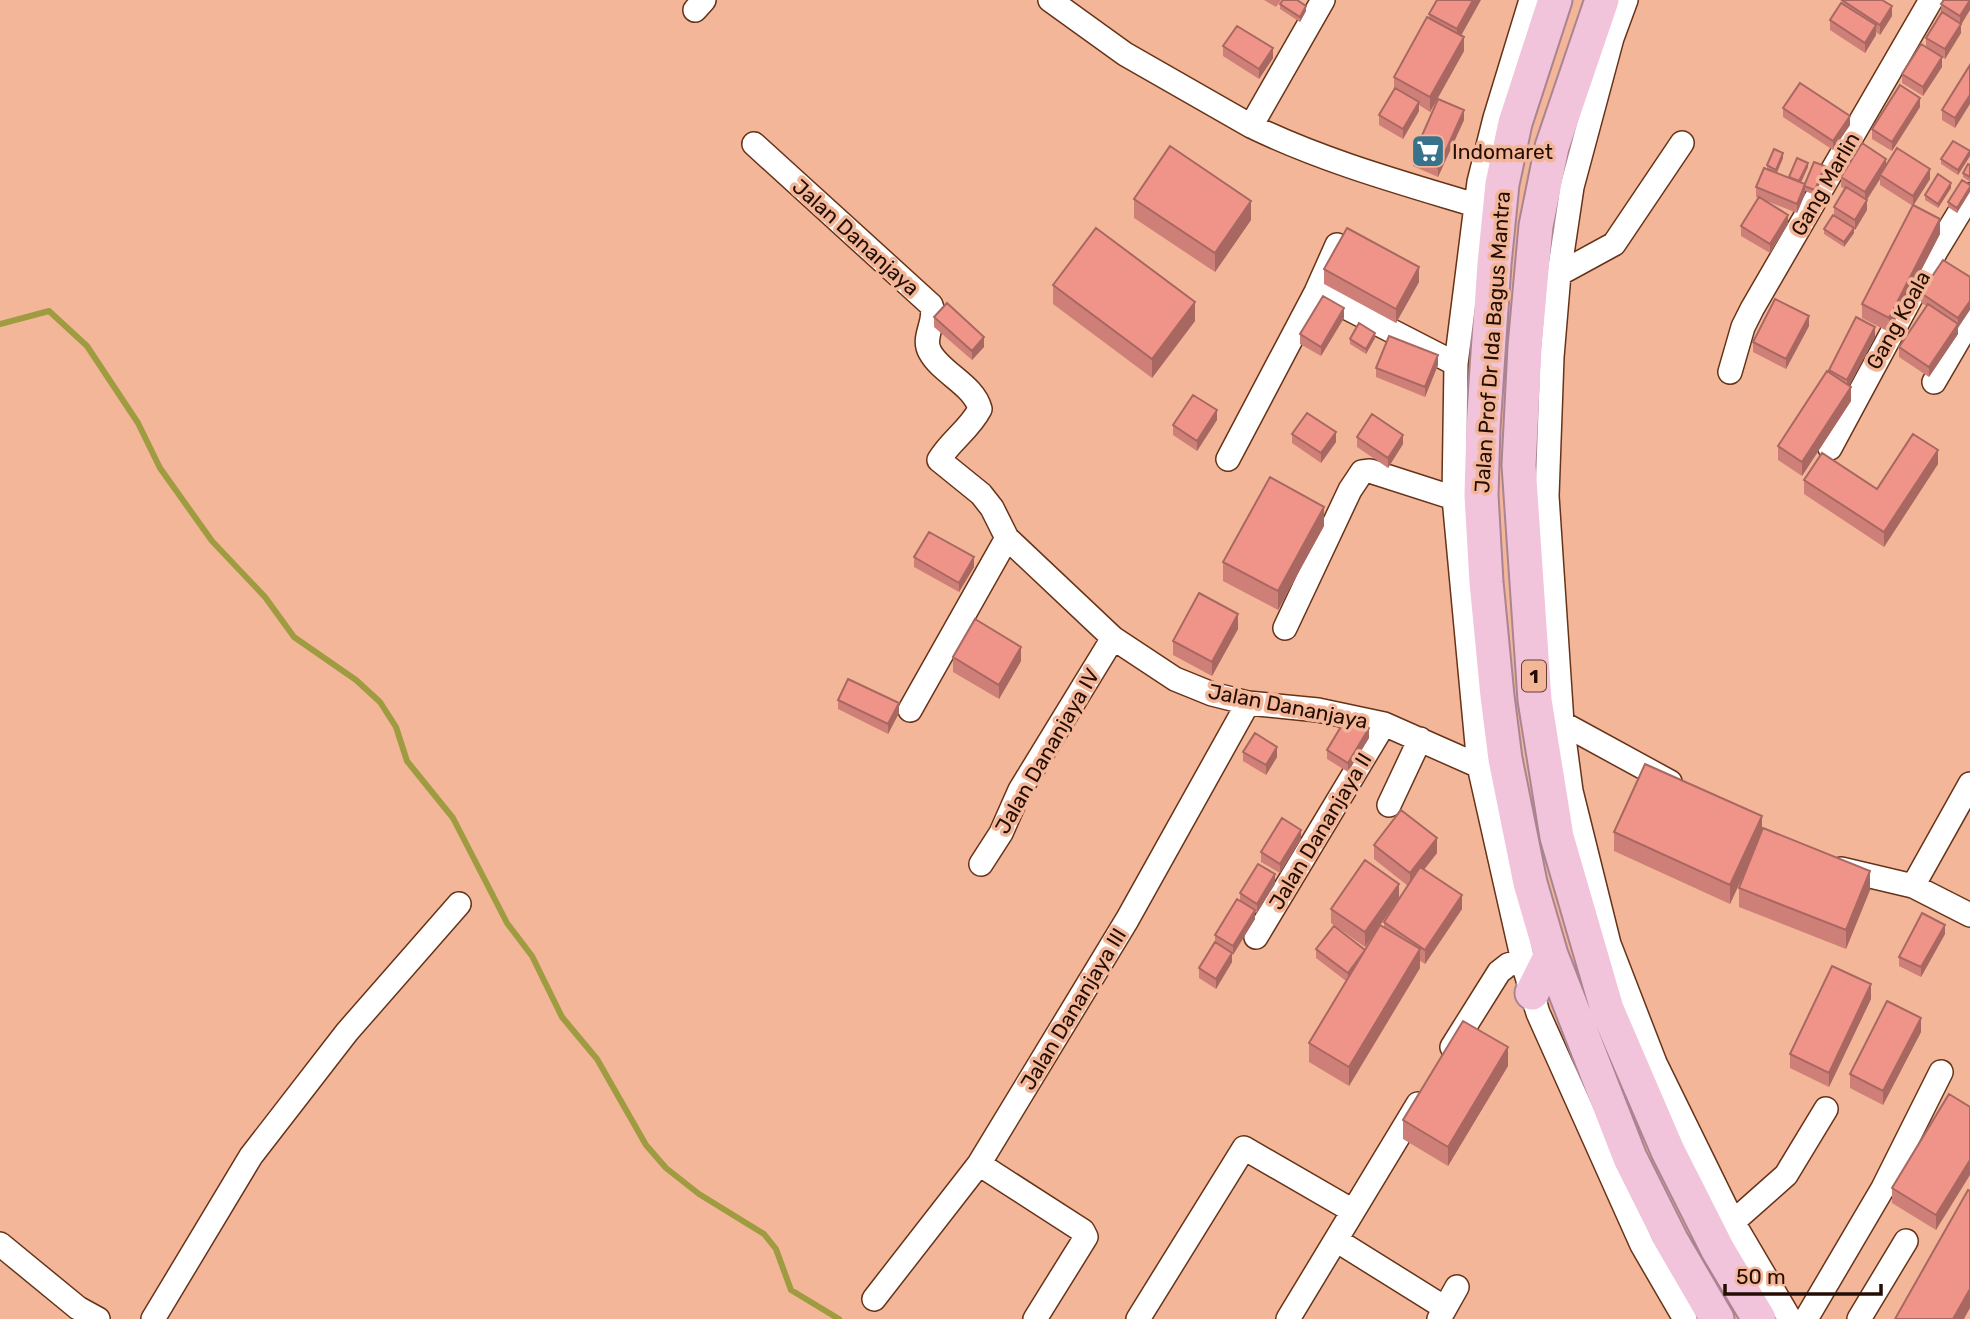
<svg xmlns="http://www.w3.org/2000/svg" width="1970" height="1319" font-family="Rubik,sans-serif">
  <rect width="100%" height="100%" fill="#f4b698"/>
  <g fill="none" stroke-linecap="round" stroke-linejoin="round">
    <path stroke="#9f9b41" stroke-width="6" d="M0 324 49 311 87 346 138 423 160 468 212 541 265 597 294 637 356 680 380 702 396 727 407 761 453 818 507 923 532 956 562 1017 597 1059 646 1145 666 1168 699 1194 764 1234 776 1249 791 1290 839 1319"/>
    <g stroke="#663318" stroke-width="26">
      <path id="minor" d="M1050 0 1125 54 1251 126 1323 0
        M1531 0 1495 118 1479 182 1456 364 1454 498 1479 766 1525 970 1538 1013 1642 1245 1685 1319
        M1626 0 1612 38 1572 187 1559 274 1552 357 1547 496 1562 723 1571 791 1609 944 1655 1063 1733 1222 1790 1319
        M695 10 704 0
        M1251 126C1323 161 1399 182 1475 205
        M754 144 931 305C938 320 921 337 930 352 941 373 974 385 980 409 969 430 951 440 939 460L981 494 992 508 1007 538 1113 638 1175 679 1212 694 1248 703 1318 710 1384 724 1479 766
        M1559 274 1614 244 1682 143
        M1316 292 1456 364
        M1730 372 1743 327 1752 309 1931 0
        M1934 382 1970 320
        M1830 448 1936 251 1970 195
        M1228 459 1316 292 1337 245
        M1285 628 1350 490 1362 472 1370 471 1454 498
        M910 710 1007 538
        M1562 723 1670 782
        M1389 805 1420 739
        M981 864 1001 833 1020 790 1113 638
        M1841 869 1913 886 1970 915
        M1913 886 1970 784
        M1256 937 1384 724
        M1452 1047 1499 972 1508 965 1523 960
        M979 1164 1083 1231 1086 1237 1035 1319
        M1733 1222 1786 1175 1826 1109
        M1336 1240 1445 1308
        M0 1244 78 1308 98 1319
        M874 1299 979 1164 1127 920 1248 703
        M153 1319 251 1156 347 1032 459 904
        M1138 1319 1244 1148 1353 1211
        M1288 1319 1418 1104
        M1439 1319 1457 1287
        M1806 1319 1883 1188 1941 1072
        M1859 1319 1906 1241"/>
    </g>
    <g stroke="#aa8490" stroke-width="37">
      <path id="highway" d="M1555 0 1515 123 1502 184 1494 264 1483 428 1481 495 1486 582 1497 696 1505 759 1530 883 1551 955 1630 1158 1671 1240 1717 1319
        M1602 0 1552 147 1536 226 1525 347 1519 465 1535 700 1557 837 1607 1009 1668 1151 1718 1250 1759 1319
        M1532 993 1551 955"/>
    </g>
    <use href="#minor" stroke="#fff" stroke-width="23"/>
    <use href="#highway" stroke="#f2c4db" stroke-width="33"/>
  </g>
  <path fill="#ce7f77" d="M1264 0H1281L1276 7Z
    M1437 0 1461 35 1464 51 1430 112 1419 105V111L1403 139 1379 125V115L1394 90V77L1429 17V14Z
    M1842 0 1892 16 1880 35 1876 32V35L1865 53 1830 30V20L1841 3Z
    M1970 0 1961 25V33L1945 59 1926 47V38L1941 13V4Z
    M1280 4 1306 11 1300 22 1280 9Z
    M1223 46 1273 58 1259 79 1223 56Z
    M1970 65 1955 128 1942 120V110Z
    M1942 67 1923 96 1902 83V74Z
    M1920 107 1892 151 1872 139V129Z
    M1783 108 1850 125 1833 150 1783 117Z
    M1464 120 1438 177 1413 166V156Z
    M1970 156 1958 175 1941 164V159Z
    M1783 158 1777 173 1789 178 1808 167 1801 183 1805 184 1825 171 1815 195 1805 191V194L1797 213 1764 200 1788 224 1770 253 1741 236V226L1759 198 1756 197V187L1767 169V165Z
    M1886 165 1930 179 1913 206 1940 234 1889 332 1862 318V304L1913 206 1880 185V179L1867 200V210L1855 230 1854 229V233L1844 247 1824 234V229L1834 215V207L1845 189 1841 187V177Z
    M1970 165V182L1963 177V173Z
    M1970 185 1957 213 1948 207V202Z
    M1951 188 1938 208 1925 200V195Z
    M1134 199 1251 220 1215 272 1134 218Z
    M1324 269 1419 282 1396 323 1324 284Z
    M1970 277 1958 328V327V334L1929 377 1899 357V347L1927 306 1921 303V293Z
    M1053 285 1195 321 1152 378 1053 304Z
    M934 317 984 347 972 360 934 327Z
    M1344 318 1321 356 1300 344V334Z
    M1809 326 1786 369 1753 352V342Z
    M1875 337 1849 386 1851 401 1802 476 1778 460V446L1829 373V370Z
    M1375 338 1366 354 1350 344V339Z
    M1438 365 1425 397 1376 377V368Z
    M1217 420 1197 451 1173 435V425Z
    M1292 434 1336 442 1321 463 1292 443Z
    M1357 437 1403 444 1388 468 1357 447Z
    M1938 464 1884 547 1804 494V480L1877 489Z
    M1324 526 1278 610 1223 581V562Z
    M914 557 974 567 959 592 914 567Z
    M1238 629 1212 676 1173 655V641Z
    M953 657 1021 661 999 699 953 672Z
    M838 700 899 713 888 734 838 709Z
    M1369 738 1348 772 1327 759V750Z
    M1243 752 1277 757 1266 775 1243 761Z
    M1614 832H1762L1870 890 1846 949 1739 907V888L1751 858 1730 904 1614 851Z
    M1301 839 1280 873 1261 862V852Z
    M1374 845 1437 853 1424 870 1462 909 1425 964 1420 961V968L1349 1086 1309 1062V1043L1346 981 1316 958V949L1365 950 1384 927V922L1408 886 1374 859Z
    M1275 884 1257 913 1255 912V919L1232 955V962L1216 989 1199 978V968L1215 942V935L1240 901V893Z
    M1399 898 1365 947 1331 923V909Z
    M1945 934 1921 977 1899 966V957Z
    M1871 999 1829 1087 1790 1068V1054Z
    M1921 1032 1883 1105 1850 1088V1074Z
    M1508 1066 1448 1166 1403 1139V1120Z
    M1949 1094 1936 1230 1892 1203V1188Z"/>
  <path fill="#a86861" d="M1473 0H1481L1457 43V29Z
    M1970 0V10L1961 25V33L1945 59V49L1960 24V16Z
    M1306 6V11L1300 22V17Z
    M1892 6V16L1880 35V25Z
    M1876 25V35L1865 53V43Z
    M1464 37V51L1430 112V97Z
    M1273 48V58L1259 79V69Z
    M1942 57V67L1923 96V87Z
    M1970 95V104L1955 128V118Z
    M1920 98V107L1892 151V142Z
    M1419 102V111L1403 139V129Z
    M1464 110V120L1438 177V168Z
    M1850 116V125L1833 150V141Z
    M1970 151V156L1958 175V170Z
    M1783 153V158L1776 174V170Z
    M1886 159V168L1880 175V179L1865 202V192Z
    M1808 163V167L1799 186V181Z
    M1825 166V171L1815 195V190Z
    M1930 169V179L1913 206V196Z
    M1951 183V188L1938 208V204Z
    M1805 184V194L1797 213V204Z
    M1970 187V192L1957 213V208Z
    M1867 200V210L1855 230V220Z
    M1251 201V220L1215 272V253Z
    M1788 215V224L1770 253V244Z
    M1940 219V234L1889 332V318Z
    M1854 228V233L1844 247V242Z
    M1419 267V282L1396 323V309Z
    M1970 301V310L1958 328V318Z
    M1195 302V321L1152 378V359Z
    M1344 308V318L1321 356V347Z
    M1809 316V326L1786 369V359Z
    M1958 324V334L1929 377V367Z
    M1875 327V337L1847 390V380Z
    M1375 333V338L1366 354V349Z
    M984 337V347L972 360V351Z
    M1438 355V365L1425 397V387Z
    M1851 387V401L1802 476V462Z
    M1217 410V420L1197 451V441Z
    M1336 432V442L1321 463V453Z
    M1403 435V444L1388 468V458Z
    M1938 450V464L1884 547V532Z
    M1324 507V526L1278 610V591Z
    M974 557V567L959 592V583Z
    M1238 614V629L1212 676V662Z
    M1021 647V661L999 699V685Z
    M899 703V713L888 734V724Z
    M1369 728V738L1348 772V763Z
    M1277 747V757L1266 775V765Z
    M1762 816V835L1730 904V885Z
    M1301 830V839L1280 873V864Z
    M1437 838V853L1410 887V873Z
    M1870 871V890L1846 949V930Z
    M1275 874V884L1257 913V904Z
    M1399 884V898L1365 947V932Z
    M1462 895V909L1425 964V950Z
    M1255 910V919L1233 955V946Z
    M1945 925V934L1921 977V967Z
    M1420 949V968L1349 1086V1067Z
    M1365 950 1348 983V973Z
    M1232 953V962L1216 989V979Z
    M1871 984V999L1829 1087V1073Z
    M1921 1018V1032L1883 1105V1091Z
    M1508 1047V1066L1448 1166V1147Z
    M1970 1160V1175L1936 1230V1215Z
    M1970 1289V1308L1964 1319H1953Z"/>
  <path fill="#f0948a" stroke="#a86861" stroke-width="2" d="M1283 0H1297L1306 6 1300 17 1280 4Z
    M1437 0H1473L1457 29 1429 14Z
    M1842 0H1882L1892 6 1880 25Z
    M1944 0H1970L1960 16 1941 4Z
    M1841 3 1876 25 1865 43 1830 20Z
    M1942 12 1961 24 1945 49 1926 38Z
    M1427 17 1464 37 1430 97 1394 77Z
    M1237 26 1273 48 1259 69 1223 46Z
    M1921 44 1942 57 1923 87 1902 74Z
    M1970 65V95L1955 118 1942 110Z
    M1800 83 1850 116 1833 141 1783 108Z
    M1900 85 1920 98 1892 142 1872 129Z
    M1395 88 1419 102 1403 129 1379 115Z
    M1438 99 1464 110 1438 168 1413 156Z
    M1953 141 1970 151 1958 170 1941 159Z
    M1862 143 1886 159 1865 192 1841 177Z
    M1170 146 1251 201 1215 253 1134 199Z
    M1897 148 1930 169 1913 196 1880 175Z
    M1774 149 1783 153 1776 170 1767 165Z
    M1797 158 1808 163 1799 181 1789 177Z
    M1814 162 1825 166 1815 190 1804 186Z
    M1968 164 1970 165V177L1963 173Z
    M1764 168 1805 184 1797 204 1756 187Z
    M1938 174 1951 183 1938 204 1925 195Z
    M1962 180 1970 185V187L1957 208 1948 202Z
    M1846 187 1867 200 1855 220 1834 207Z
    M1759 197 1788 215 1770 244 1741 226Z
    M1913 205 1940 219 1889 318 1862 304Z
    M1833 215 1854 228 1844 242 1824 229Z
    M1096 228 1195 302 1152 359 1053 285Z
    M1347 228 1419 267 1396 309 1324 269Z
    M1943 260 1970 277V301L1958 318 1921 293Z
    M1323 296 1344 308 1321 347 1300 334Z
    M1775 299 1809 316 1786 359 1753 342Z
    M947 303 984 337 972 351 934 317Z
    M1928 304 1958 324 1929 367 1899 347Z
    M1856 317 1875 327 1847 380 1829 370Z
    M1359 323 1375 333 1366 349 1350 339Z
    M1389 336 1438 355 1425 387 1376 368Z
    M1827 371 1851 387 1802 462 1778 446Z
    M1193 395 1217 410 1197 441 1173 425Z
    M1307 413 1336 432 1321 453 1292 434Z
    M1372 414 1403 435 1388 458 1357 437Z
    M1913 434 1938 450 1884 532 1804 480 1822 453 1877 489Z
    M1270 477 1324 507 1278 591 1223 562Z
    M929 532 974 557 959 583 914 557Z
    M1199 593 1238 614 1212 662 1173 641Z
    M975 619 1021 647 999 685 953 657Z
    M848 679 899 703 888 724 838 700Z
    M1348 715 1369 728 1348 763 1327 750Z
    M1255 733 1277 747 1266 765 1243 752Z
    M1645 764 1762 816 1730 885 1614 832Z
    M1401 810 1437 838 1410 873 1374 845Z
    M1282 818 1301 830 1280 864 1261 852Z
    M1763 828 1870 871 1846 930 1739 888Z
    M1365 860 1399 884 1365 932 1331 909Z
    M1258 864 1275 874 1257 904 1240 893Z
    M1420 867 1462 895 1425 950 1384 922Z
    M1237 899 1255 910 1233 946 1215 935Z
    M1922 913 1945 925 1921 967 1899 957Z
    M1380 925 1420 949 1349 1067 1309 1043Z
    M1334 926 1365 950 1348 973 1316 949Z
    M1215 942 1232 953 1216 979 1199 968Z
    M1832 966 1871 984 1829 1073 1790 1054Z
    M1887 1001 1921 1018 1883 1091 1850 1074Z
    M1463 1021 1508 1047 1448 1147 1403 1120Z
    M1949 1094 1970 1107V1160L1936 1215 1892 1188Z
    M1968 1190 1970 1191V1289L1953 1319H1895Z"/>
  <defs>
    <g id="supermarket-square" transform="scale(1.75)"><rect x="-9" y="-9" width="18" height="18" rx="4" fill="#38738b" stroke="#f4b698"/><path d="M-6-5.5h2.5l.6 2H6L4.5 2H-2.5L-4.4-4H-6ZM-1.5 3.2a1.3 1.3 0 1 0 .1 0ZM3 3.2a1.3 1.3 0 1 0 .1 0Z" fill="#fff"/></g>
  </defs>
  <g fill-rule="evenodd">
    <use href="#supermarket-square" x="1428" y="151"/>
  </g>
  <g text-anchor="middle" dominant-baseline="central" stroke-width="7" stroke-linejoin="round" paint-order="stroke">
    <rect fill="#f4b698" stroke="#624030" stroke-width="2" x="1522" y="660.5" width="24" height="31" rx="5"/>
    <g font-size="19" font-weight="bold" fill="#230e04">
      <text x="1534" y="676">1</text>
    </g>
    <g font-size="21" fill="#230e04" stroke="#f4b698" text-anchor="start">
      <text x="1452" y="151">Indomaret</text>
    </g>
    <g font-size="21" fill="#230e04" stroke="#f4b698">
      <text transform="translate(1825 184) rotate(-60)">Gang Marlin</text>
      <text transform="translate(856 237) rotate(42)">Jalan Dananjaya</text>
      <text transform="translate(1898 320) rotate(-61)">Gang Koala</text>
      <text transform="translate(1492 342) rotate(-86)">Jalan Prof Dr Ida Bagus Mantra</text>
      <text transform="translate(1288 706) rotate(11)">Jalan Dananjaya</text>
      <text transform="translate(1047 751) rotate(-60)">Jalan Dananjaya IV</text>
      <text transform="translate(1320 831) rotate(-59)">Jalan Dananjaya II</text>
      <text transform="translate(1073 1009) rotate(-59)">Jalan Dananjaya III</text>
    </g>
  </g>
  <path d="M1725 1284v10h156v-10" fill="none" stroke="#230e04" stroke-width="3.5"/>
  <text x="1736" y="1284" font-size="21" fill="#230e04" stroke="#f4b698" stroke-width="5" paint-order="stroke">50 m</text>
</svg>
